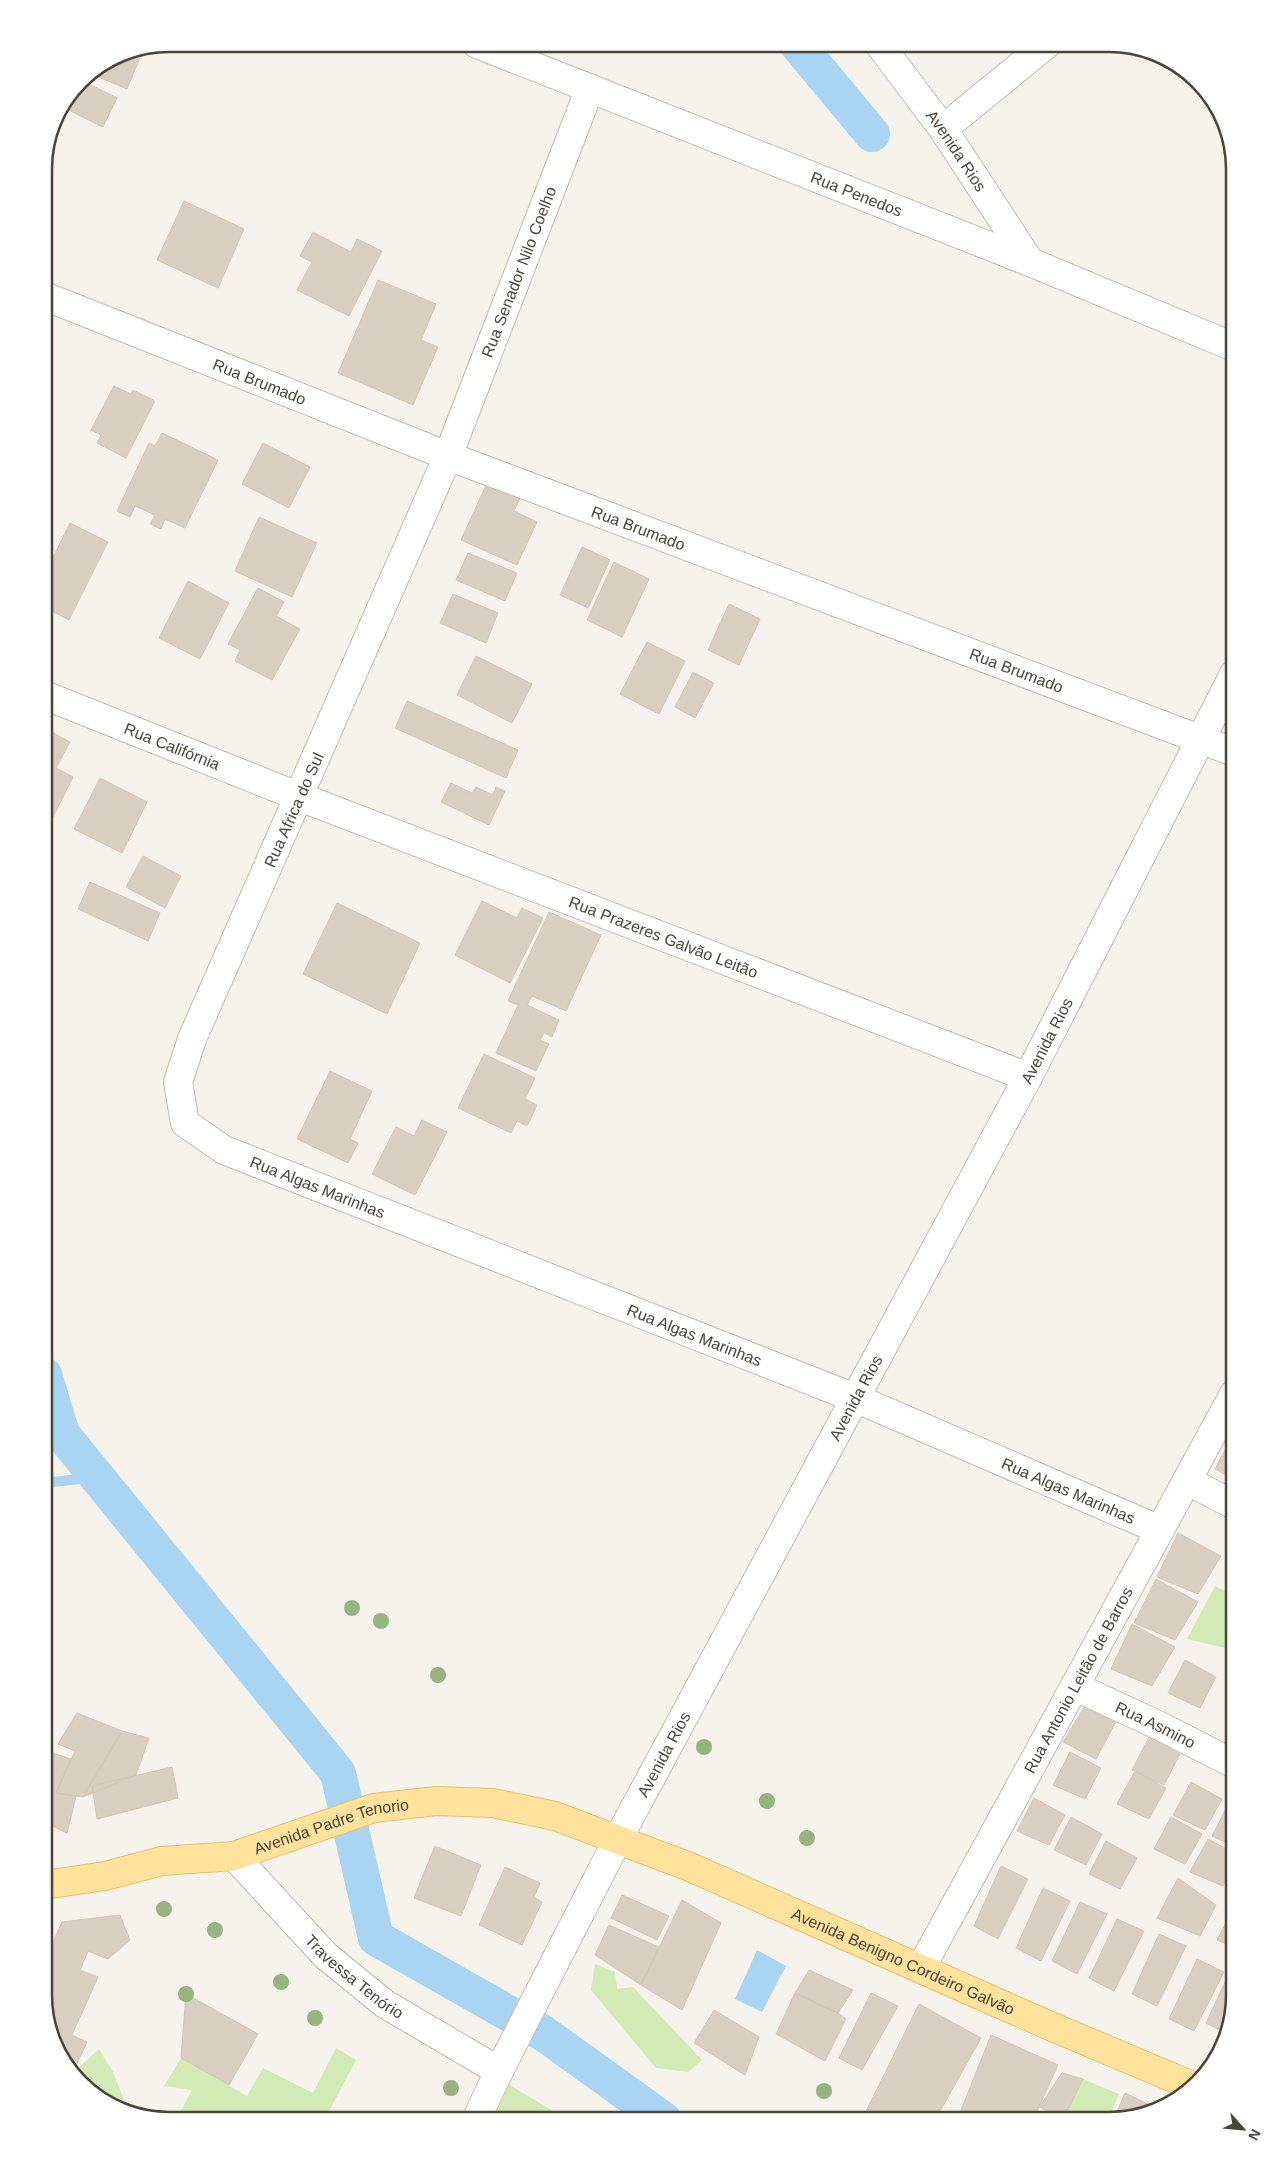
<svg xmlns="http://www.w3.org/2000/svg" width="1278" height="2164" font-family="Helvetica,sans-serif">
  <rect width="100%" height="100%" fill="#f6f3ec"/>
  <path fill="#d2eab5" d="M1215 1586 1234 1595V1650L1187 1639Z
    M595 1964 615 1972 617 1989 633 1987 702 2060 688 2072 656 2068 591 1990Z
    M336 2048 356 2060 329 2111 352 2120H176L192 2090 164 2086 181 2058 247 2096 263 2068 313 2093Z
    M99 2049 113 2072 124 2100 132 2110 100 2099 75 2071Z
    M1083 2079 1119 2094 1108 2120H1063Z
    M508 2084 568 2120H494Z"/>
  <path fill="#a9d4f2" d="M757 1950 786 1966 762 2012 735 1999Z"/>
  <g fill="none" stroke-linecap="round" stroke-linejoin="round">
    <path stroke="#a9d4f2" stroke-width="10" d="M44 1483 97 1477"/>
    <path stroke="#a9d4f2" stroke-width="36" d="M797 44 872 134
      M44 1375 62 1434 338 1773 376 1938 543 2033 664 2120"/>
  </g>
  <path fill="#d8cfc1" stroke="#d3c7b4" d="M136 50 142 53 127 89 91 74 122 53Z
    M81 80 117 98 103 127 62 107Z
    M184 201 244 229 218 288 157 260Z
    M313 232 351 252 357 239 382 251 349 316 297 290 312 262 300 256Z
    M378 280 436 304 421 340 438 347 413 405 338 373Z
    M114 386 131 394 133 390 155 401 126 458 97 443 101 435 91 430Z
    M162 433 218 460 185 528 165 519 161 529 150 524 155 515 135 506 130 517 117 511 149 443 155 446Z
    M263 443 310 467 289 508 242 484Z
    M487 483 520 498 514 511 537 522 517 565 461 540Z
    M259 517 317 543 292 597 235 571Z
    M70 523 108 542 69 620 44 607V576Z
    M582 547 610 560 588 608 560 595Z
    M468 553 517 573 505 601 456 580Z
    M614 562 649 579 622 637 587 620Z
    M188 581 229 603 200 659 159 638Z
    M258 588 284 602 276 616 300 629 272 680 235 661 240 650 228 644Z
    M453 594 498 613 486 643 440 623Z
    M729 604 760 619 739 665 708 650Z
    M647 642 685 661 659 714 620 694Z
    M476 656 532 684 512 723 457 695Z
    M693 672 714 683 695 718 675 707Z
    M407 701 518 750 506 778 395 728Z
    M44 728 70 742 56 768 73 777 48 827 44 826Z
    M100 778 147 802 122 853 74 829Z
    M451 783 472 793 476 787 493 795 496 787 505 791 489 825 441 802Z
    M143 856 181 876 165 908 126 887Z
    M90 882 160 913 148 941 78 909Z
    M482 901 517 918 522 908 543 918 510 983 455 955Z
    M337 903 420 943 387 1014 303 974Z
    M549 912 601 935 566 1011 532 996 527 1005 559 1020 552 1037 544 1033 540 1040 549 1044 536 1071 496 1053 518 1005 508 1001Z
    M484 1054 535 1078 525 1099 537 1105 527 1126 517 1121 511 1133 458 1108Z
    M330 1071 372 1091 350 1139 358 1143 348 1163 297 1139Z
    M422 1120 447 1132 415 1195 372 1174 396 1127 414 1136Z
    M1234 1433V1479L1215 1469Z
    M1178 1533 1221 1556 1198 1594 1157 1577Z
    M1156 1579 1198 1602 1175 1640 1134 1623Z
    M1132 1624 1175 1647 1152 1686 1111 1669Z
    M1185 1660 1216 1677 1200 1708 1168 1693Z
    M1088 1701 1118 1718 1096 1759 1063 1742Z
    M44 1710 52 1712 44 1750 71 1759 56 1793 76 1796 67 1833 44 1822Z
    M77 1713 122 1731 83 1797 56 1793 75 1751 58 1744Z
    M122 1731 149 1738 136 1775 83 1797Z
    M1149 1737 1180 1754 1164 1785 1132 1770Z
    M1070 1752 1101 1768 1085 1799 1053 1785Z
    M172 1767 178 1798 97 1819 92 1786Z
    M1135 1771 1166 1788 1149 1819 1117 1804Z
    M1191 1782 1222 1799 1205 1830 1173 1815Z
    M1034 1798 1065 1815 1049 1845 1017 1831Z
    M1229 1803 1234 1806V1846L1212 1836Z
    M1071 1817 1102 1834 1086 1865 1054 1850Z
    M1171 1817 1202 1834 1185 1864 1154 1849Z
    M1208 1839 1234 1853V1865L1223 1886 1190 1872Z
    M1106 1841 1137 1858 1120 1889 1089 1874Z
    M435 1846 481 1865 461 1916 414 1898Z
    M1001 1866 1028 1879 998 1939 974 1926Z
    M505 1867 540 1883 534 1897 542 1902 522 1945 479 1925Z
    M1178 1878 1216 1905 1200 1936 1157 1918Z
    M1043 1888 1070 1901 1041 1961 1016 1948Z
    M622 1895 669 1916 657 1940 611 1918Z
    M682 1900 721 1923 682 2010 641 1985Z
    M1080 1902 1107 1914 1077 1974 1052 1961Z
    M120 1915 130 1940 108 1959 88 1951 80 1970 98 1977 72 2035 87 2042 74 2070 57 2050 44 1994V1963L62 1922Z
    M1229 1917 1234 1919V1947L1217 1940Z
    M1117 1919 1144 1931 1114 1991 1089 1978Z
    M609 1925 659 1947 641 1985 595 1955Z
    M1159 1934 1186 1946 1157 2006 1132 1994Z
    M1197 1959 1224 1972 1194 2031 1169 2019Z
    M1234 1963V1994L1223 2032 1206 2023Z
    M809 1970 853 1990 838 2013 795 1993Z
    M795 1993 838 2013 846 2019 825 2061 776 2034Z
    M871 1993 898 2006 862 2070 839 2058Z
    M186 1994 258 2034 229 2085 181 2058Z
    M919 2004 981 2038 935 2120H885L866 2111Z
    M714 2010 759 2037 745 2075 694 2043Z
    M991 2035 1058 2065 1033 2120H957Z
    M1062 2073 1083 2079 1064 2118 1039 2107Z
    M1125 2093 1158 2109 1114 2119Z"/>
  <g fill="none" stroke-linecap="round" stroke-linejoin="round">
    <g stroke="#c2bbae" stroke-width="30">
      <g id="street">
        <path id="s1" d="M477 44 1030 262 1234 347"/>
        <path id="s2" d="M879 44 943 129 1030 262"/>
        <path id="s3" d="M590 88 448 456 192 1039 178 1082 185 1123 224 1150 855 1398 1160 1530"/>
        <path d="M943 129 1047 44"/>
        <path id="s4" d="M44 296 448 456 1234 752"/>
        <path id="s5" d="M44 695 300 797 1028 1077"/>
        <path d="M1188 1481 1234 1505"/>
        <path id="s6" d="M1076 1687 1162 1727 1234 1764"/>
        <path id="s7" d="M234 1856 326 1956 385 2004 499 2071"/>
        <path id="s8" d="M921 1968 1234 1394"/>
        <path id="s9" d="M476 2120 499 2071 618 1839 1028 1077 1234 674"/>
      </g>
    </g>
    <g stroke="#e6c16a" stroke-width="30">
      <g id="primary">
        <path id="s10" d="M44 1885 105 1876 162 1861 234 1856 374 1808 436 1801 493 1803 555 1816 690 1867 1048 2025 1190 2085"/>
      </g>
    </g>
    <use href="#street" stroke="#fff" stroke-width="28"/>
    <use href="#primary" stroke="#ffe39c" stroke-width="28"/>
  </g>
  <g fill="#97b381">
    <circle cx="352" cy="1608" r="8"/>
    <circle cx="381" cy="1621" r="8"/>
    <circle cx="438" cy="1675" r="8"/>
    <circle cx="704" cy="1747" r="8"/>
    <circle cx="767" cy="1801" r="8"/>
    <circle cx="807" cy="1838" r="8"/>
    <circle cx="164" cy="1909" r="8"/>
    <circle cx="215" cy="1930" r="8"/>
    <circle cx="281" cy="1982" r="8"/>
    <circle cx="186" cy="1994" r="8"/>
    <circle cx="315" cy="2018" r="8"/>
    <circle cx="451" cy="2088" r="8"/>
    <circle cx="824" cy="2091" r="8"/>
  </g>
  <g text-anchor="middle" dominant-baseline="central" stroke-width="4.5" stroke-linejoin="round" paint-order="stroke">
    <g font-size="16" fill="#4b4439" stroke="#fff">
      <text stroke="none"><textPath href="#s2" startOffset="132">Avenida Rios</textPath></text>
      <text stroke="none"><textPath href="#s1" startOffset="408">Rua Penedos</textPath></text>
      <text transform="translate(519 272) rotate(-69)">Rua Senador Nilo Coelho</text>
      <text stroke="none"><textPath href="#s4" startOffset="232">Rua Brumado</textPath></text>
      <text stroke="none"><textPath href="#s4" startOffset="638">Rua Brumado</textPath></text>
      <text stroke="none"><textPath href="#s4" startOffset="1042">Rua Brumado</textPath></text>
      <text stroke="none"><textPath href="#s5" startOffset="138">Rua Califórnia</textPath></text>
      <text transform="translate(294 810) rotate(-66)">Rua Africa do Sul</text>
      <text stroke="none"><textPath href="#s5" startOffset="665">Rua Prazeres Galvão Leitão</textPath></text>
      <text stroke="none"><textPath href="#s9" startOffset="1221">Avenida Rios</textPath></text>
      <text stroke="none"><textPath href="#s3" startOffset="1266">Rua Algas Marinhas</textPath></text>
      <text stroke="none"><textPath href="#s3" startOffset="1671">Rua Algas Marinhas</textPath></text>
      <text stroke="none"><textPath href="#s9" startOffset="816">Avenida Rios</textPath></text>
      <text stroke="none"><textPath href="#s3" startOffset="2076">Rua Algas Marinhas</textPath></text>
      <text stroke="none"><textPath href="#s8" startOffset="328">Rua Antonio Leitão de Barros</textPath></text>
      <text stroke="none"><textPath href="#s6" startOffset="88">Rua Asmino</textPath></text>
      <text stroke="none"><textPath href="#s9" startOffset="411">Avenida Rios</textPath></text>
      <text stroke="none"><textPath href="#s10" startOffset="295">Avenida Padre Tenorio</textPath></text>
      <text stroke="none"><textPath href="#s10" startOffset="901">Avenida Benigno Cordeiro Galvão</textPath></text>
      <text stroke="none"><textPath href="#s7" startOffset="171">Travessa Tenório</textPath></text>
    </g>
  </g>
  <path d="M0 0H1278V2164H0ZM169 52H1109A117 117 0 0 1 1226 169V1995A117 117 0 0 1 1109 2112H169A117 117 0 0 1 52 1995V169A117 117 0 0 1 169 52Z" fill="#fff" fill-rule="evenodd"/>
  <path fill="none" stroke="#4b4439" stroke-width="2.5" d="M169 52H1109A117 117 0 0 1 1226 169V1995A117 117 0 0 1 1109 2112H169A117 117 0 0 1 52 1995V169A117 117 0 0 1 169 52Z"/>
  <g transform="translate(1243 2129) rotate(117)" stroke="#ffffff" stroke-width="4" paint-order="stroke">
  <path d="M0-4L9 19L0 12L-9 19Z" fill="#4b4439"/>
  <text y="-8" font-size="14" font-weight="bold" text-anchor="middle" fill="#4b4439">N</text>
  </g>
</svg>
